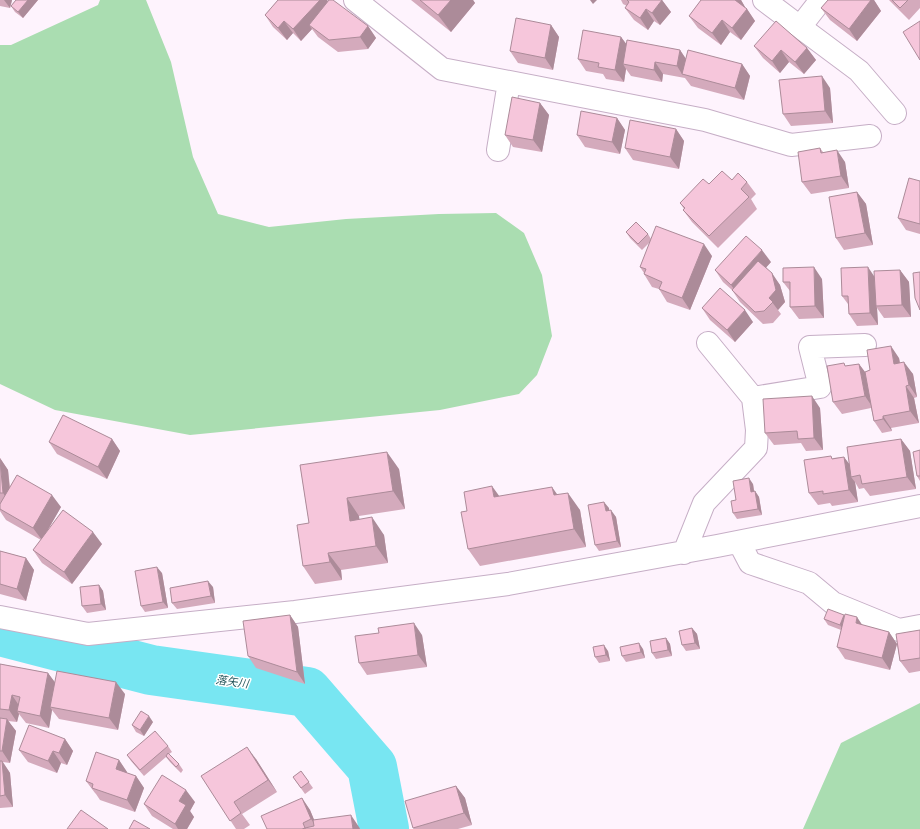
<svg xmlns="http://www.w3.org/2000/svg" width="920" height="829" font-family="'Fira Sans Condensed','Noto Sans JP',sans-serif">
  <rect width="100%" height="100%" fill="#fef3fd"/>
  <path fill="#aaddb1" d="M100 0H146L171 62 193 157 218 214 269 227 346 219 439 214 496 213 524 233 542 275 552 336 537 375 519 394 440 410 190 435 55 410 0 384V45H11L98 5Z
    M920 703V829H803L841 743Z"/>
  <g fill="none" stroke-linecap="round" stroke-linejoin="round">
    <path stroke="#78e6f2" stroke-width="50" d="M0 631 151 670 307 692 372 767 384 829"/>
    <g stroke="#c6aec6" stroke-width="24">
      <path id="street" d="M355 0 442 69 705 120 791 145 870 136
        M764 0 800 27 821 0
        M800 27 859 71 895 113
        M498 150 509 82
        M753 398 820 387 810 347 865 345
        M739 542 750 563 809 583 833 603 899 630 920 626
        M684 553 704 503 756 448 757 430 753 398 708 343
        M0 617 88 634 295 612 508 584 717 546 920 506"/>
    </g>
    <use href="#street" stroke="#fff" stroke-width="22"/>
  </g>
  <path fill="#d4aabc" d="M0 0H12L10 8 0 6Z
    M16 0H38L23 18 15 12 11 6Z
    M278 0H327L328 1 368 26 376 38 368 49 338 52 318 37 312 29 301 41 293 33 287 40 273 27 265 15Z
    M411 0H473L475 3 451 32Z
    M621 0H662L671 12 660 25 654 21 648 30 634 20 625 8 627 6 623 4Z
    M701 0H741L745 7 747 9 755 21 741 40 730 32 721 45 698 28 689 16Z
    M828 0H874L881 11 857 41 830 20 821 8Z
    M889 0H920V8L909 20Z
    M551 25 559 37 553 70 518 63 510 51Z
    M621 37 627 45 680 50 686 59 742 64 750 76 744 100 691 86 685 78 663 74 662 82 631 76 626 69 624 82 606 79 603 74 586 71 578 59Z
    M754 46 807 48 816 60 804 74 789 62 780 73 763 58Z
    M830 88 833 123 791 126 783 114Z
    M540 103 549 115 542 152 513 147 505 135Z
    M617 118 625 130 620 154 585 147 577 135Z
    M676 129 684 141 679 169 633 160 625 148Z
    M820 148 823 152 845 162 849 188 811 194 802 182Z
    M732 180 747 182 756 194 751 199 757 209 718 248 692 222 683 210 684 209 680 203 709 184Z
    M920 181V234L906 230 898 218Z
    M857 192 866 204 873 245 844 250 836 238Z
    M626 232 648 234 651 239 712 256 690 310 667 302 659 289 652 287 644 274V273L640 267 650 242 642 250 630 238Z
    M771 262 766 267 780 285 785 302 778 310 781 314 773 323 763 324 740 302 732 290 723 282 715 270Z
    M900 270 909 282 911 317 884 318 877 308 878 325 857 326 849 314 848 304 842 296 874 277Z
    M822 279 824 318 799 319 790 307V291L783 282Z
    M702 308 753 322 735 342 710 320Z
    M899 358 900 363 913 374 917 397 914 398 919 423 891 428 892 431 882 433 874 421 871 408 842 414 833 402 846 366 859 364 865 372Z
    M820 408 823 450 806 451 801 443 774 445 765 433Z
    M112 439 120 451 107 479 57 454 49 442Z
    M901 439 910 451 916 489 870 496 864 488 859 489 855 482 858 502 832 506 830 503 818 505 809 493 833 458 844 457 849 464Z
    M920 450V481L917 476Z
    M0 458 8 470 10 487 61 507 45 535 102 544 72 584 42 563 33 550 41 540 6 520 0 511Z
    M300 465 399 469 405 509 359 516V519L384 535 388 563 341 570 342 580 315 584 303 566 309 523Z
    M753 484 754 491H755L759 497 762 515 737 519 733 513 736 500Z
    M558 494 580 510 586 547 480 566 468 549 467 511 499 496Z
    M609 508V511L616 517 621 547 599 551 595 545Z
    M0 551 26 558 34 570 26 601 0 594Z
    M162 573 168 608 145 612 141 606Z
    M99 585 103 591 106 610 87 613 82 606Z
    M213 587 215 603 177 609 172 603Z
    M290 615 298 627 305 684 256 668 248 656Z
    M824 619 862 625 889 632 897 644 920 630V671L909 673 900 661 897 644 890 670 845 659 837 647 841 630 828 625Z
    M692 628 697 634 700 649 686 651 682 645Z
    M422 635 427 667 367 675 359 663Z
    M666 638 670 644 672 656 656 659 652 653Z
    M643 649 645 658 626 662 622 656Z
    M608 651 610 661 599 663 595 657Z
    M0 664 48 673 55 683 125 694 118 730 59 719 52 710 49 728 26 723 19 714 17 722 8 721 16 731 10 763 3 762 10 773 13 807 0 808Z
    M153 722 144 736 136 732 132 725Z
    M65 739 73 751 67 765 61 763 57 773 28 762 19 750Z
    M168 746 172 752 169 754 179 764 183 770 181 773 170 762 166 757 144 776 131 761 127 755Z
    M256 759 277 792 242 814 250 825 244 829H236L201 776Z
    M119 760 127 772V773L136 776 144 788 135 812 100 800 96 794 95 793 86 781Z
    M301 771 313 788 305 794 293 777Z
    M456 786 465 798 472 825 458 829H414L413 828Z
    M302 798 310 810 314 820 359 827 360 829H267Z
    M195 802 190 811 194 817 187 829H173L152 816 144 804Z"/>
  <path fill="#ac8b99" d="M4 0H12L10 8Z
    M28 0H38L23 18 18 12Z
    M320 0H327L332 8 309 25 312 29 301 41 293 29Z
    M451 0H473L475 3 451 32 438 15Z
    M590 0H597L593 4Z
    M662 0 671 12 660 25 652 13Z
    M734 0H741L745 7 742 11Z
    M871 0H874L881 11 857 41 849 29Z
    M646 9 654 21 648 30 640 18Z
    M747 9 755 21 741 40 732 28Z
    M722 20 730 32 721 45 712 33Z
    M284 21 293 33 287 40 278 28Z
    M551 25 559 37 553 70 545 58Z
    M368 26 376 38 368 49 360 37Z
    M621 37 630 49 623 64 626 69 624 82 615 70Z
    M807 48 816 60 804 74 795 62Z
    M680 50 688 62 682 74 677 66Z
    M781 50 789 62 780 73 772 61Z
    M655 62 663 74 662 82 654 70Z
    M742 64 750 76 744 100 735 88Z
    M822 76 830 88 833 123 825 111Z
    M540 103 549 115 542 152 533 140Z
    M617 118 625 130 620 154 612 142Z
    M676 129 684 141 679 169 670 157Z
    M837 150 845 162 849 188 841 176Z
    M857 192 866 204 873 245 865 233Z
    M704 244 712 256 690 310 682 298Z
    M762 250 771 262 740 297 731 285Z
    M814 267 822 279 824 318 815 306Z
    M868 267 876 279V306L877 308 878 325 870 313Z
    M900 270 909 282 911 317 902 305Z
    M772 273 780 285 785 302 778 310 769 298Z
    M745 310 753 322 735 342 727 330Z
    M891 346 899 358 902 376 894 364Z
    M904 362 913 374 917 397 909 385Z
    M859 364 868 376 873 408 865 396Z
    M906 386 914 398 919 423 910 411Z
    M812 396 820 408 823 450 814 438Z
    M883 416 891 428 892 431 883 419Z
    M112 439 120 451 107 479 98 467Z
    M901 439 910 451 916 489 907 477Z
    M387 452 399 469 405 509 393 491Z
    M844 457 853 469 851 477 855 482 858 502 849 490Z
    M0 458 8 470 11 505 3 493Z
    M749 478 753 484 755 498 751 492Z
    M492 486 505 504 494 497Z
    M552 487 564 504 554 495Z
    M755 491 759 497 762 515 758 509Z
    M568 493 580 510 586 547 574 529Z
    M52 495 61 507 42 540 33 528Z
    M347 498 359 516 362 538 350 521Z
    M604 502 609 508 610 517 606 511Z
    M611 510 616 517 621 547 617 541Z
    M372 517 384 535 388 563 376 546Z
    M93 532 102 544 72 584 64 572Z
    M328 553 341 570 342 580 330 562Z
    M26 558 34 570 26 601 17 589Z
    M157 567 162 573 168 608 163 602Z
    M208 581 213 587 215 603 211 596Z
    M99 585 103 591 106 610 101 604Z
    M290 615 298 627 305 684 297 672Z
    M844 615V632L840 625Z
    M857 617 865 629 856 623Z
    M414 623 422 635 427 667 418 655Z
    M692 628 697 634 700 649 695 643Z
    M889 632 897 644 890 670 882 658Z
    M666 638 670 644 672 656 668 650Z
    M639 643 643 649 645 658 641 652Z
    M604 645 608 651 610 661 606 655Z
    M48 673 57 685 50 707 52 710 49 728 40 716Z
    M116 682 125 694 118 730 109 718Z
    M12 695 20 707 17 711 19 714 17 722 9 710Z
    M149 716 153 722 144 736 140 730Z
    M7 719 16 731 10 763 2 751Z
    M65 739 73 751 67 765 59 753Z
    M247 747 256 759 277 792 268 780Z
    M53 751 61 763 57 773 48 761Z
    M119 760 127 772 124 781 116 769Z
    M2 761 10 773 13 807 5 795Z
    M136 776 144 788 135 812 127 800Z
    M456 786 465 798 472 825 464 813Z
    M186 790 195 802 190 811 194 817 187 829H178L175 824 179 801Z
    M302 798 310 810 318 829 311 819Z
    M351 815 359 827 360 829H353Z"/>
  <path fill="#f6c6db" stroke="#ac8b99" d="M16 0H28L18 12 11 6Z
    M278 0H320L293 29 284 21 278 28 265 15Z
    M329 0H333L368 26 360 37 329 40 309 25Z
    M420 0H451L438 15Z
    M627 0H662L652 13 646 9 640 18 625 8 629 2Z
    M701 0H735L747 9 732 28 722 20 712 33 689 16Z
    M828 0H871L849 29 821 8Z
    M892 0H908L900 8Z
    M516 18 551 25 545 58 510 51Z
    M776 21 807 48 795 62 781 50 772 61 754 46Z
    M920 21V60L903 32Z
    M583 30 621 37 615 70 598 67 599 63 578 59Z
    M627 40 680 50 677 66 655 62 654 70 623 64Z
    M688 50 742 64 735 88 682 74Z
    M822 76 825 111 783 114 779 80Z
    M512 97 540 103 533 140 505 135Z
    M581 111 617 118 612 142 577 135Z
    M630 120 676 129 670 157 625 148Z
    M820 148 821 153 837 150 841 176 802 182 798 152Z
    M722 171 732 180 738 173 747 182 741 189 749 197 709 236 683 210 685 208 680 203 703 179 709 184Z
    M909 178 920 181V224L898 218Z
    M857 192 865 233 836 238 829 197Z
    M636 222 648 234 638 244 626 232Z
    M656 226 704 244 682 298 659 289 662 282 644 274 646 269 640 267Z
    M746 236 762 250 731 285 715 270Z
    M758 261 772 273 776 290 769 298 773 302 764 311 755 312 732 290Z
    M814 267 815 306 790 307V282H783V268Z
    M868 267 870 313 849 314 848 296H842L841 268Z
    M900 270 902 305 876 306 874 271Z
    M920 272V310L915 298 913 273Z
    M720 288 745 310 727 330 702 308Z
    M891 346 894 364 904 362 909 385 906 386 910 411 883 416V419L874 421 865 372 870 370 867 350Z
    M844 363 845 366 859 364 865 396 833 402 827 366Z
    M812 396 814 438 798 439 797 431 765 433 763 399Z
    M63 415 112 439 98 467 49 442Z
    M901 439 907 477 862 484 860 475 851 477 847 447Z
    M920 450V476H917L913 452Z
    M387 452 393 491 347 498 350 521 372 517 376 546 328 553 330 562 303 566 297 525 309 523 300 465Z
    M831 456 832 459 844 457 849 490 823 494V491L809 493 804 460Z
    M0 460 3 493H0Z
    M17 475 52 495 33 528 0 509V504Z
    M749 478 751 492 755 491 758 509 733 513 731 501 736 500 733 481Z
    M492 486 494 497 552 487 554 495 568 493 574 529 468 549 461 512 467 511 464 492Z
    M604 502 606 511 611 510 617 541 595 545 588 505Z
    M63 510 93 532 64 572 33 550Z
    M0 551 26 558 17 589 0 584Z
    M157 567 163 602 141 606 135 571Z
    M208 581 211 596 172 603 170 588Z
    M99 585 101 604 82 606 80 587Z
    M828 609 844 615 840 625 824 619Z
    M845 614 857 617 856 623 889 632 882 658 837 647Z
    M290 615 297 672 248 656 243 621Z
    M414 623 418 655 359 663 355 636 379 633 378 628Z
    M692 628 695 643 682 645 679 631Z
    M920 630V658L900 661 896 634Z
    M666 638 668 650 652 653 650 641Z
    M639 643 641 652 622 656 620 647Z
    M604 645 606 655 595 657 593 647Z
    M0 664 48 673 40 716 17 711 20 697 12 695 9 710 0 709Z
    M57 671 116 682 109 718 50 707Z
    M141 711 149 716 140 730 132 725Z
    M0 718 7 719 2 751H0Z
    M29 725 65 739 59 753 53 751 48 761 19 750Z
    M155 731 168 746 140 770 127 755Z
    M247 747 268 780 234 802 241 813 230 821 201 776Z
    M96 752 119 760 116 769 136 776 127 800 92 788 93 784 86 781Z
    M168 753 179 764 176 767 166 756Z
    M0 761H2L5 795 0 796Z
    M301 771 309 782 301 788 293 777Z
    M162 775 186 790 179 801 186 805 175 824 144 804Z
    M456 786 464 813 413 828 405 801Z
    M302 798 311 819 303 823 305 828 302 829H267L261 816Z
    M81 810 108 829H67Z
    M351 815 353 829H305V828L314 826 313 820Z
    M134 820 150 829H129Z"/>
  <g text-anchor="middle" dominant-baseline="central" stroke-width="3" stroke-linejoin="round" paint-order="stroke">
    <g font-size="11" font-style="italic" fill="#28595e" stroke="#fff">
      <text transform="translate(232 682) rotate(8)">落矢川</text>
    </g>
  </g>
</svg>
